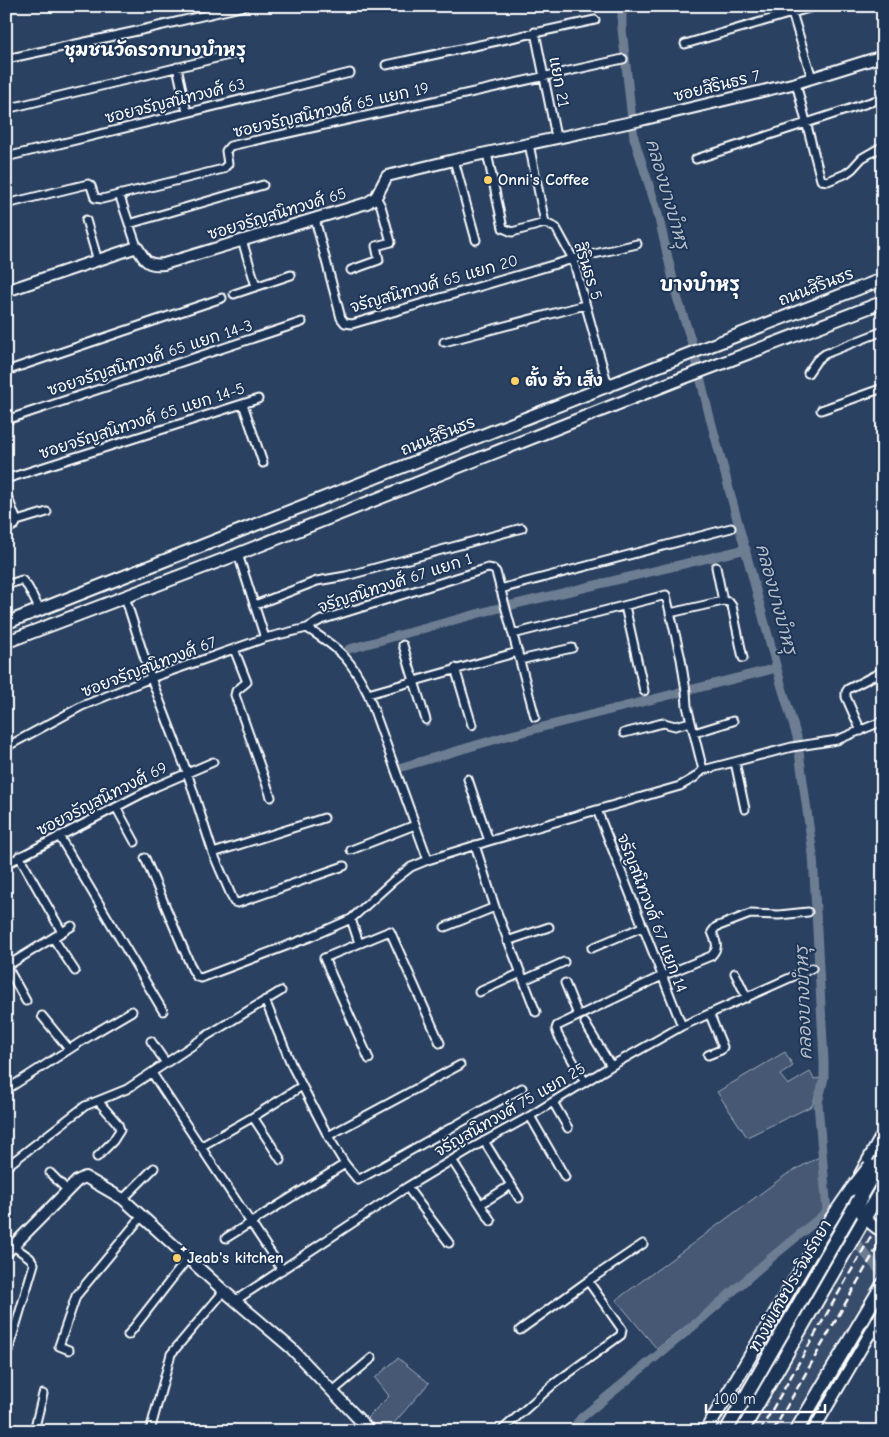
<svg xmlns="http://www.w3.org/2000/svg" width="889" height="1437" font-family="'Comic Neue','Playpen Sans Thai',sans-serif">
  <rect width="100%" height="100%" fill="#2a4161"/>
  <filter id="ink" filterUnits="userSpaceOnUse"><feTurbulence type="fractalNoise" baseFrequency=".02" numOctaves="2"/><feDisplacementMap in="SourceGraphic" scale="10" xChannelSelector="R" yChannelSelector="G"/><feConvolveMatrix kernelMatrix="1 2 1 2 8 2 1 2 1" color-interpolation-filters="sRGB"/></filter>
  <g filter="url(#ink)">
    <path fill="#394e6c" d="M883 1167V1270L793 1431H733Z"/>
    <path fill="#465975" stroke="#a2acba" d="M785 1052 793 1066 780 1075 788 1085 810 1072 814 1079 821 1078 812 1106 747 1137 717 1092Z
      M819 1157 824 1211 784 1244 723 1297 657 1349 616 1300 787 1174Z
      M398 1358 429 1383 387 1431H376L365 1420 389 1396 375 1378Z"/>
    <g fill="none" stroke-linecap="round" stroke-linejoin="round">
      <path stroke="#6d7d92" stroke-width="9" d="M622 6V29L634 138 657 210 677 297 692 343 708 410 781 684 797 737 813 855 824 1061V1078L818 1103 827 1212
        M349 649 491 610 746 549
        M402 767 507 736 777 668
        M829 1214 839 1222 883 1275
        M571 1431 581 1418 691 1328 772 1257 827 1212"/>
      <g stroke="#fff" stroke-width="11">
        <path id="street" d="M790 6 812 78
          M535 32 556 137
          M685 44 816 6
          M6 59 137 31 245 6
          M386 65 595 20
          M177 67 187 112
          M796 83 821 180 828 181 845 174 852 169 862 158 883 146
          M6 109 237 53
          M529 144 545 223 556 228 573 259 608 386
          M487 153 503 228 512 232 545 223
          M6 157 350 73
          M696 159 883 98
          M454 160 476 240
          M119 194 137 247
          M6 204 88 184 91 186 95 198 102 199 223 169 228 164 226 151 230 146 623 59
          M315 219 341 318 345 323 352 324 573 259 637 244
          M86 220 98 261
          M129 224 263 185
          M242 240 256 286
          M351 270 379 260 376 246 391 242 381 206 376 197
          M234 294 291 275
          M444 342 585 305
          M6 371 222 298
          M808 373 817 360 825 354 883 331
          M243 404 263 463
          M821 410 883 388
          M6 420 302 322
          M6 479 258 399
          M6 493 17 521
          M17 521 47 512
          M6 530 15 525 17 521
          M238 554 265 638
          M716 567 723 601
          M6 585 22 580 28 587 40 610
          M500 589 731 528
          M125 597 151 678 187 772 213 853 234 902 238 903 344 866
          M255 605 317 581 346 576 522 528
          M625 606 644 691
          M670 613 723 601 729 602 732 606 743 658
          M307 628C340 649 351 659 368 694L428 860
          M513 634 666 595 681 659 686 691 687 706 703 770
          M403 645 426 720
          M234 649 247 682 236 691 235 695 271 797
          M520 660 572 648
          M455 668 472 725
          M368 694 518 652
          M861 731 846 697V692L848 689 883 671
          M624 733 659 724 664 723 675 726 691 722
          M694 733 733 721
          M6 747 82 706 151 678 265 638 307 628 321 620 488 568 493 569 496 572 535 717
          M735 762 745 809
          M468 779 489 841
          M116 807 135 842
          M597 810 682 1026
          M59 836 163 1011
          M475 845 495 907 536 1012
          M351 850 415 825
          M213 853 324 818
          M19 856 62 932
          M145 858 192 969 197 977 201 978 310 937 351 919 393 881 411 867 428 860 489 841 680 786 694 778 703 770 792 747 837 740 883 721
          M6 864 155 787 213 762
          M351 919 359 943
          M445 927 495 907
          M53 938 75 971
          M507 941 549 927
          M592 948 642 927
          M6 965 26 1001
          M7 966 72 926
          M735 973 747 998
          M524 980 564 962
          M565 983 578 1015
          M479 992 521 973
          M265 1000 292 1066 328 1136 345 1164 358 1180 522 1088
          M42 1016 69 1049
          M585 1023 611 1066
          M151 1041 166 1063
          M708 1055 721 1050 723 1047 710 1015
          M369 1059 324 958 390 931 440 1043
          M152 1073 282 1270
          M585 1082 558 1035 556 1029 557 1026 662 976 711 956C720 947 716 942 712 932L716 927 750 914 779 915 808 912
          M6 1090 93 1034 132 1011
          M553 1102 568 1128
          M530 1116 565 1177
          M253 1117 281 1160
          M328 1136 460 1065
          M484 1141 519 1198
          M200 1147 253 1117 302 1086
          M97 1157 113 1141 120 1130 118 1124 99 1102
          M452 1160 491 1221
          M6 1167 85 1106 127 1089 208 1035 281 991
          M50 1173 67 1190
          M407 1187 449 1243
          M123 1199 154 1168
          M481 1204 511 1185
          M226 1238 345 1164
          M236 1300 407 1187 472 1148 530 1116 611 1066 682 1026 812 968
          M520 1330 588 1281
          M871 1331 883 1339
          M128 1335 188 1258
          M69 1350 59 1346 76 1296 142 1216
          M6 1358 34 1264 30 1258 12 1245
          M333 1391 372 1358
          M34 1431 43 1394
          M150 1431 171 1354 224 1291
          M501 1431 555 1383 621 1335 622 1329 588 1281 643 1244"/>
      </g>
      <g stroke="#fff" stroke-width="14">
        <path id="secondary" d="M6 291 137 247C145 261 147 266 164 264L367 203 376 197 387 176 454 160 641 120 796 83 883 56
          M879 1155 883 1148
          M860 1174 883 1133
          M6 1253 77 1181 85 1177 123 1199 224 1291 291 1348 370 1431
          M813 1431 883 1311"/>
      </g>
      <g stroke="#fff" stroke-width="15">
        <path id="primary" d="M6 623 676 359 883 279
          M6 642 238 554 683 378 883 302"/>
      </g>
      <g stroke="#fff" stroke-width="16">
        <path id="highway" d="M706 1431 830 1221 852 1189
          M796 1431 883 1284"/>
      </g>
      <use href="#street" stroke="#1d3557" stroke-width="7"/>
      <use href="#secondary" stroke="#1d3557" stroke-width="10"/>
      <use href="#primary" stroke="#1d3557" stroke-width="11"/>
      <use href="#highway" stroke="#1d3557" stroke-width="12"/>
      <path stroke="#fff" stroke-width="2.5" stroke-dasharray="8 4" stroke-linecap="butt" d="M760 1431 883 1215
        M773 1431 883 1237"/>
      <g stroke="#fff" stroke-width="14" stroke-linecap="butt">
        <path id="secondary-bridge" d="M862 1199C861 1202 858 1207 860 1211 864 1219 875 1228 883 1232"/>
      </g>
      <g stroke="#fff" stroke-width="16" stroke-linecap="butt">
        <path id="highway-bridge" d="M852 1189 870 1166
          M726 1431 883 1157
          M742 1431 883 1186"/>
      </g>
      <use href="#secondary-bridge" stroke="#1d3557" stroke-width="10"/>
      <use href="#highway-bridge" stroke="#1d3557" stroke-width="12"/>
    </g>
  </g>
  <g fill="#ffd166" stroke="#1d3557" stroke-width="2">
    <circle cx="488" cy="180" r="5"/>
    <circle cx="515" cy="381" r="5"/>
    <circle cx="177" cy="1258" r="5"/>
  </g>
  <g text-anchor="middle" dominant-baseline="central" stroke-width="4" stroke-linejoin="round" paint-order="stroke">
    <g font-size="16" fill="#fff" stroke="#1d3557">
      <text transform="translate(559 82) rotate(79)">แยก 21</text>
      <text transform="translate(717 86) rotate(-14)">ซอยสิรินธร 7</text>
      <text transform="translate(175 101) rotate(-14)">ซอยจรัญสนิทวงศ์ 63</text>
      <text transform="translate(331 110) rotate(-13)">ซอยจรัญสนิทวงศ์ 65 แยก 19</text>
      <text transform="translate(277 214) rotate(-17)">ซอยจรัญสนิทวงศ์ 65</text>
      <text transform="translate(588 271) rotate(72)">สิรินธร 5</text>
      <text transform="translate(434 284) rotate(-16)">จรัญสนิทวงศ์ 65 แยก 20</text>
      <text transform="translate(816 287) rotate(-21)">ถนนสิรินธร</text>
      <text transform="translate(150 358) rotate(-18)">ซอยจรัญสนิทวงศ์ 65 แยก 14-3</text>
      <text transform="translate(142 421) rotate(-18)">ซอยจรัญสนิทวงศ์ 65 แยก 14-5</text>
      <text transform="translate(438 436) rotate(-22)">ถนนสิรินธร</text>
      <text transform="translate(395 583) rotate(-18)">จรัญสนิทวงศ์ 67 แยก 1</text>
      <text transform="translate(149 667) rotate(-21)">ซอยจรัญสนิทวงศ์ 67</text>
      <text transform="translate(102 799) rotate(-27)">ซอยจรัญสนิทวงศ์ 69</text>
      <text transform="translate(652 913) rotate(69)">จรัญสนิทวงศ์ 67 แยก 14</text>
      <text transform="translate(510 1110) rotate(-30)">จรัญสนิทวงศ์ 75 แยก 25</text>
      <text transform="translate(790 1286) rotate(-60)">ทางพิเศษประจิมรัถยา</text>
    </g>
    <g font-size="16" font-weight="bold" fill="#fff" stroke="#1d3557" text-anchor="start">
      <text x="498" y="180">Onni's Coffee</text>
      <text x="525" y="381">ตั้ง ฮั่ว เส็ง</text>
      <text x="187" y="1258">๋Jeab's kitchen</text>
    </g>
    <g font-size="18" font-weight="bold" fill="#fff" stroke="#1d3557">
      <text x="155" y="50">ชุมชนวัดรวกบางบำหรุ</text>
    </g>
    <g font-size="18" font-style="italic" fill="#b6bec8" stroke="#1d3557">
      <text transform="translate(667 194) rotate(74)">คลองบางบำหรุ</text>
      <text transform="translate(776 599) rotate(75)">คลองบางบำหรุ</text>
      <text transform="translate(804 1003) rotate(-92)">คลองบางบำหรุ</text>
    </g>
    <g font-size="19" font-weight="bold" fill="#fff" stroke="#1d3557">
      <text x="700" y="285">บางบำหรุ</text>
    </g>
  </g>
  <rect width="889" height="1437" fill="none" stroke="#1d3557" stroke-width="25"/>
  <rect x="12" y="12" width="864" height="1412" fill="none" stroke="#fff" stroke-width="2" filter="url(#ink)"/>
  <path d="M706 1404v8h119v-8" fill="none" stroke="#ffffff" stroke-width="2.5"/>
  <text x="714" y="1404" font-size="15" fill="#ffffff" stroke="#1d3557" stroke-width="4" paint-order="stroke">100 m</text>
</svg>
